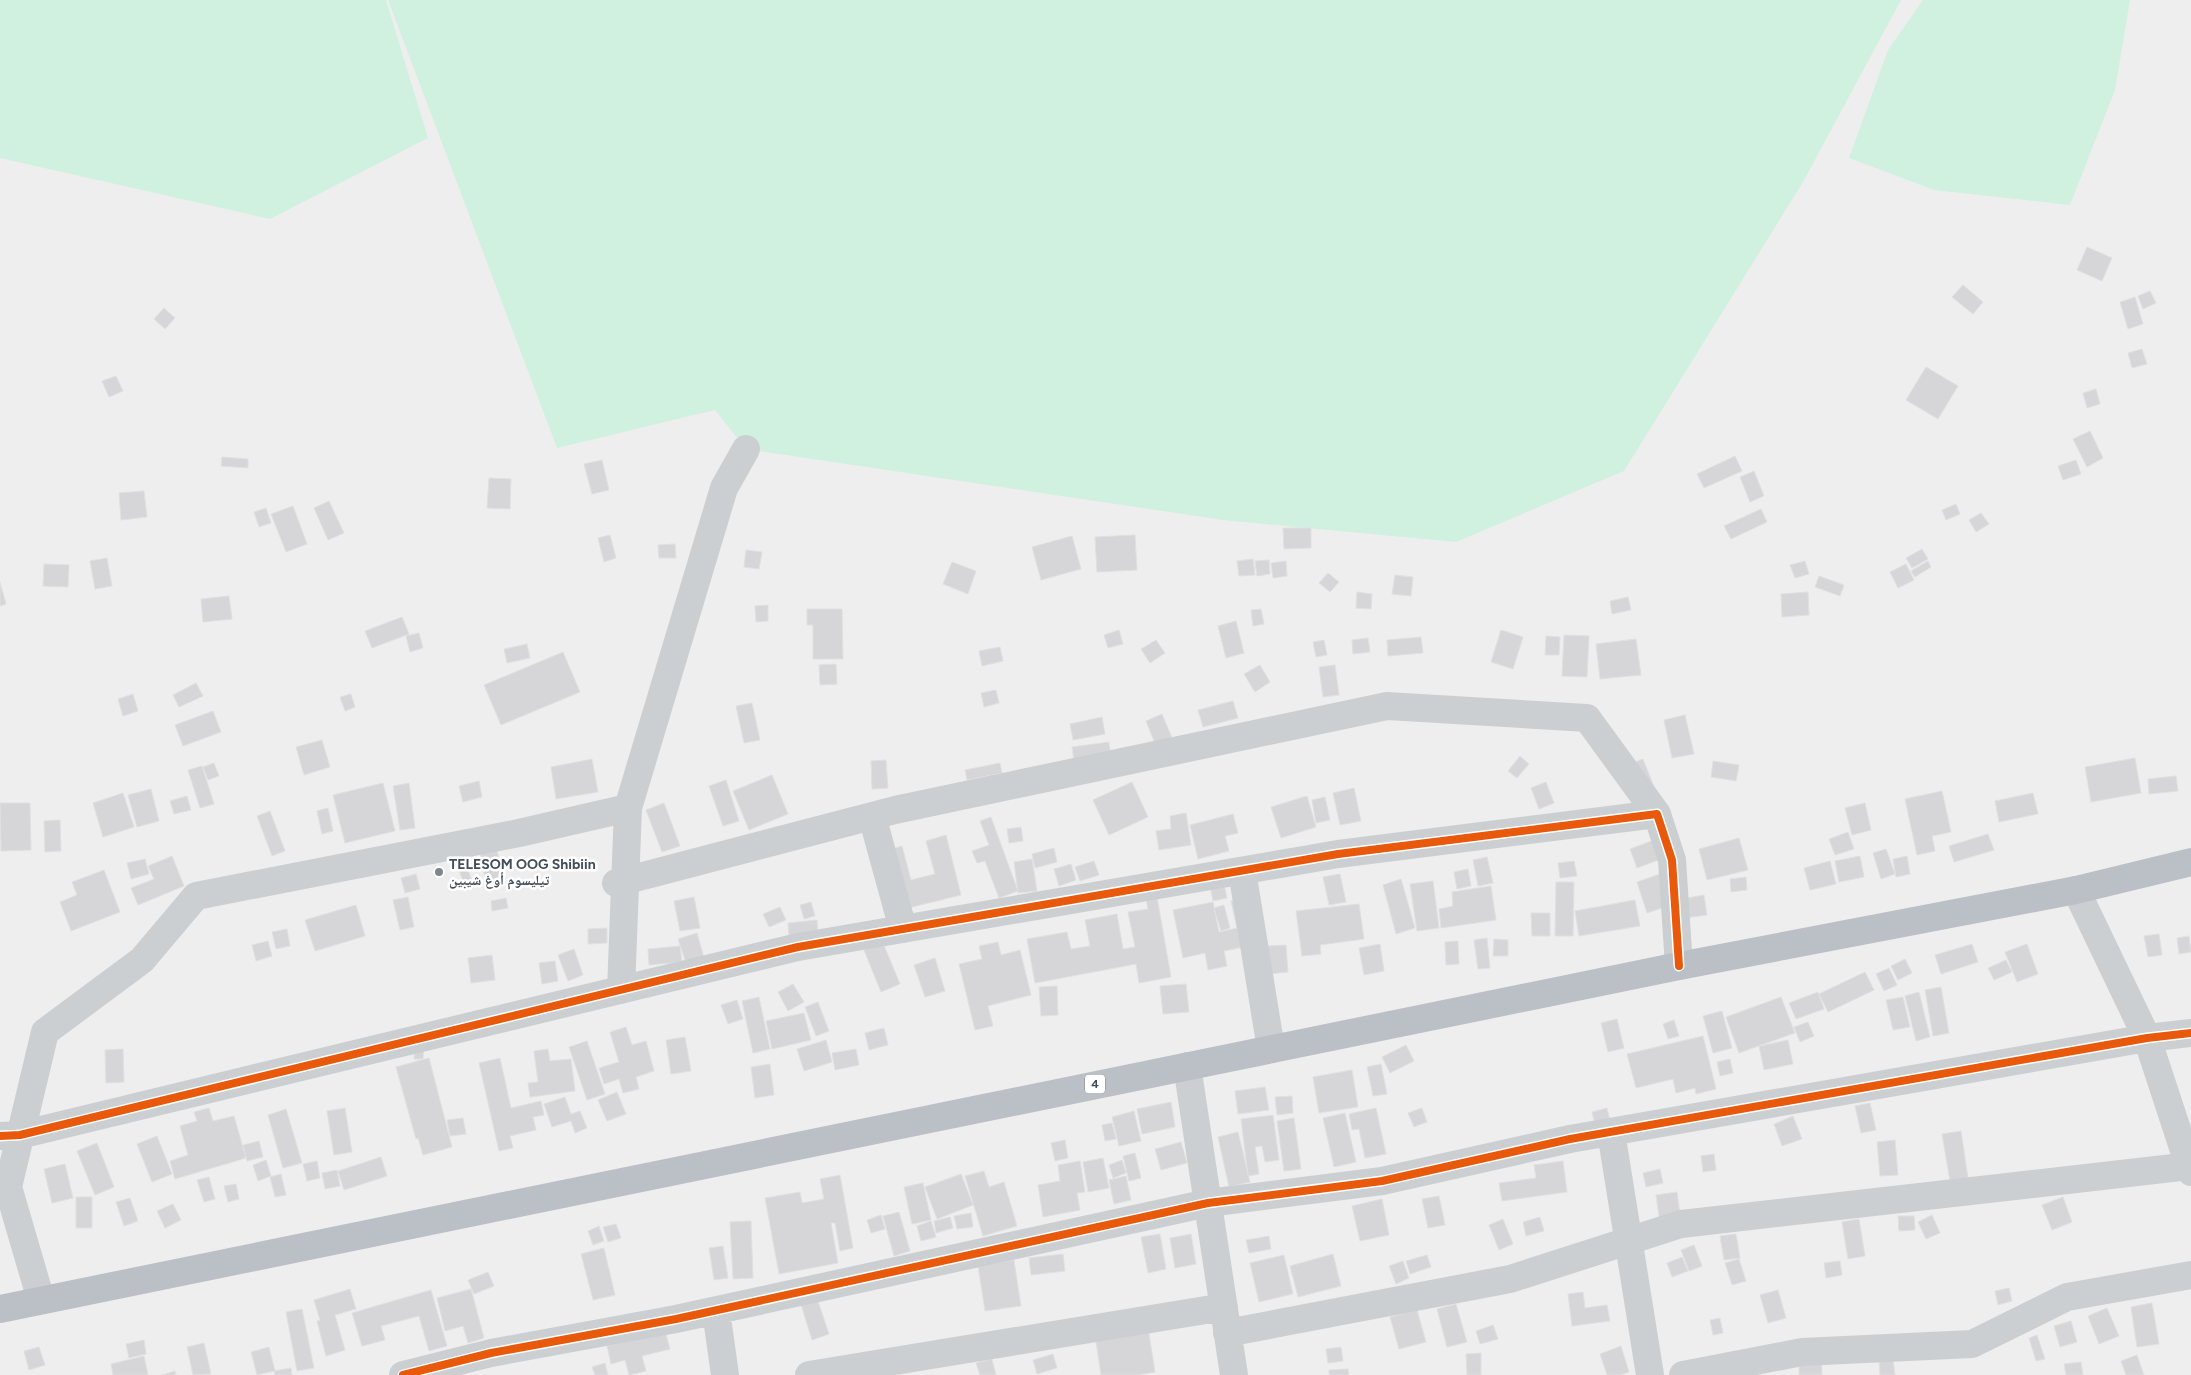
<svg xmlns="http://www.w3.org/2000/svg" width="2191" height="1375" font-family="Figtree,'Noto Naskh Arabic',sans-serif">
  <rect width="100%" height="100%" fill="#efeeee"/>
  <path fill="#d0f1df" d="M0 0H386L428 138 270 219 0 158Z
    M388 0H1901L1803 182 1624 471 1456 542 1223 520 746 449 715 410 557 448Z
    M1923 0H2130L2115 90 2070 205 1934 190 1849 158 1888 50Z"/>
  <path fill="#d6d6d9" stroke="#e0e0e1" d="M2087 247 2112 258 2102 281 2077 270Z
    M1963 285 1983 302 1973 314 1952 297Z
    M2150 291 2156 303 2143 309 2138 296Z
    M2135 297 2143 324 2128 329 2120 302Z
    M164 308 175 318 165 329 154 319Z
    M2142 349 2147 364 2132 368 2128 353Z
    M1926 367 1958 386 1938 419 1906 400Z
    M116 376 123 391 109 397 102 381Z
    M2096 389 2100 404 2087 408 2083 393Z
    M2090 431 2103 458 2087 467 2073 439Z
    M1735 456 1742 471 1704 488 1697 474Z
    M222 457 248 459V468L221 466Z
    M602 460 609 490 592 494 584 464Z
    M2076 460 2081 474 2063 480 2058 466Z
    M1754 471 1764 496 1750 502 1740 477Z
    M489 478 511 479 510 509 487 508Z
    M144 491 147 517 121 520 119 493Z
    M329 501 344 533 328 540 314 508Z
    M1956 504 1960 514 1946 520 1942 510Z
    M293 506 307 544 286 552 271 514Z
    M266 508 271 523 259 527 254 512Z
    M1761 509 1767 522 1731 539 1724 526Z
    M1981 513 1989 524 1976 532 1969 520Z
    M1283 528H1311V548L1284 549Z
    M610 535 616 558 604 562 598 538Z
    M1135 535 1137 570 1097 572 1095 537Z
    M1072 536 1081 569 1041 580 1032 547Z
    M675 544 676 558H659L658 545Z
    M1922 549 1928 559 1912 568 1906 558Z
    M746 550 762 552 759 569 744 567Z
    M107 558 112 586 95 589 90 561Z
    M1253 559 1255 575 1239 576 1237 561Z
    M1269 560 1270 574 1257 576 1255 561Z
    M1286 561 1287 576 1273 578 1271 563Z
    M1805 561 1809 574 1795 578 1790 565Z
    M1928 561 1931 567 1915 577 1911 571Z
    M952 562 976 571 968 594 943 584Z
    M44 564 69 565 68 587 43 586Z
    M1906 564 1914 580 1898 588 1890 572Z
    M1328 573 1339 582 1330 592 1319 583Z
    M1395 575 1413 577 1411 596 1392 594Z
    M1819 576 1844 585 1840 596 1815 587Z
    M0 582 6 604 0 606Z
    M1357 592 1372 594 1371 609 1356 608Z
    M1808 592 1809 615 1782 617 1781 594Z
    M229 596 232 619 203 622 201 599Z
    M1628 597 1631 610 1612 614 1610 601Z
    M768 605V621L756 622 755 606Z
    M807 609H842L843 659H813V625H807Z
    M1261 609 1264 624 1253 626 1251 610Z
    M402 617 409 634 372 648 365 631Z
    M1236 621 1244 653 1226 658 1218 626Z
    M1119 630 1123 644 1108 648 1104 635Z
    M1501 630 1523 637 1513 669 1491 662Z
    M419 633 423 648 410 652 406 636Z
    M1564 635 1589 636 1587 677 1562 676Z
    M1546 636 1560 637 1559 655H1545Z
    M1421 637 1423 653 1388 656 1387 640Z
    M1368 638 1370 652 1353 654 1352 640Z
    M1636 639 1641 675 1600 679 1596 644Z
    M1156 640 1165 653 1150 663 1141 649Z
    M1324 640 1327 655 1316 657 1313 642Z
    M527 644 530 658 507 663 504 649Z
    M1000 647 1003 661 982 666 979 651Z
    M563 652 580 692 501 725 484 685Z
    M836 664 837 684 820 685 819 665Z
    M1260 665 1270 682 1255 692 1244 674Z
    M1335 665 1339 695 1323 697 1319 667Z
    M196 683 203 696 179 707 173 695Z
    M996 690 999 703 984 707 981 693Z
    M133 694 138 711 123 716 118 699Z
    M351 694 355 707 345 711 340 697Z
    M1233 701 1238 718 1203 727 1198 710Z
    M752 703 760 740 744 743 736 706Z
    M213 711 221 732 183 746 175 725Z
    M1162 714 1173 740 1156 746 1146 721Z
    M1685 715 1694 754 1672 758 1664 720Z
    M1102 717 1105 734 1073 740 1070 724Z
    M322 740 330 767 304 775 296 747Z
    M1109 742 1112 764 1075 769 1072 747Z
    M1520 756 1529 764 1517 778 1508 771Z
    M2135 758 2141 793 2091 802 2085 767Z
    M592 759 598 792 556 799 551 767Z
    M1643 759 1657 794 1624 766Z
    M886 760 888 788 872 789 871 761Z
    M1713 761 1739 765 1736 781 1711 777Z
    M214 763 219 776 208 780 203 767Z
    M1000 763 1002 773 967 780 965 770Z
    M202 766 214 804 200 808 188 770Z
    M772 775 788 814 749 830 733 791Z
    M2176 776 2178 791 2149 794 2148 779Z
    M726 780 739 821 723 826 709 786Z
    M479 781 482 797 463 802 459 786Z
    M1132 782 1148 817 1109 835 1093 800Z
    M1546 782 1554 803 1539 809 1531 788Z
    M383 783 395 831 345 843 333 795Z
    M409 783 415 828 400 830 393 786Z
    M1354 788 1361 821 1340 825 1333 793Z
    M151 789 159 821 137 827 128 795Z
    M1942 791 1951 832 1932 836 1935 851 1917 855 1905 799Z
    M123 793 134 827 103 837 93 803Z
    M2033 793 2038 814 1999 822 1995 801Z
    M187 796 191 810 174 814 170 801Z
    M1307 796 1316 827 1281 838 1271 807Z
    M1325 797 1330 820 1316 823 1312 800Z
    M0 803H30L31 850 1 851Z
    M664 803 680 846 662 852 646 810Z
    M1865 803 1871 830 1852 835 1845 808Z
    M328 808 333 831 322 834 317 811Z
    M270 811 285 851 272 856 257 816Z
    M1186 813 1191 845 1159 850 1156 831 1171 829 1170 816Z
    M1233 814 1238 833 1225 836 1229 851 1198 859 1190 825Z
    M991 817 1018 891 999 898 985 861 977 863 972 851 989 845 980 821Z
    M60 820 61 851 45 852 44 821Z
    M1021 827 1023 841 1009 843 1007 829Z
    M1848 832 1854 849 1835 855 1829 839Z
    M1988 834 1994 850 1954 862 1949 846Z
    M946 835 961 895 900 910 885 851 902 846 911 880 935 874 926 841Z
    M1665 836 1672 855 1637 868 1630 849Z
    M1739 838 1748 870 1707 880 1699 849Z
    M1054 848 1057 862 1035 868 1032 854Z
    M497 849 503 879 486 883 480 852Z
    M1886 849 1895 874 1881 879 1873 853Z
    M172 856 184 886 138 905 131 888 154 879 148 866Z
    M1860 856 1864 877 1839 882 1835 861Z
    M1907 856 1910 874 1896 877 1893 859Z
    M1487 857 1493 883 1478 886 1473 860Z
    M145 859 149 874 131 879 127 863Z
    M1032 859 1037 891 1018 893 1014 862Z
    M1094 861 1099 875 1080 881 1075 867Z
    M1574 861 1577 876 1560 878 1558 863Z
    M1830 861 1836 884 1810 890 1804 868Z
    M1071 864 1076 880 1059 886 1054 869Z
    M467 867 474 887 466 890 459 870Z
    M1468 869 1471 886 1457 889 1454 872Z
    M104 870 120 912 71 931 60 902 77 895 72 882Z
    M1669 871 1668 906 1647 913 1637 882Z
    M416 874 420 889 405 893 401 878Z
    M1340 874 1346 902 1329 905 1323 877Z
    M1746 877 1747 890 1731 892 1730 879Z
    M1401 879 1415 928 1396 934 1383 885Z
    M1433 881 1439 928 1417 931 1410 884Z
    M1556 882H1574L1573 936H1555Z
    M1224 884 1227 898 1213 901 1210 886Z
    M1491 886 1496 920 1441 928 1439 909 1453 906 1452 892Z
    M1704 895 1707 915 1685 918 1682 899Z
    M408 897 414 927 400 930 393 900Z
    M694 897 700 928 680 931 674 901Z
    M1157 897 1171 977 1139 983 1136 964 1035 983 1027 939 1067 932 1071 949 1090 946 1085 920 1117 914 1123 949 1135 947 1128 912 1148 909 1146 899Z
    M506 898 508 908 492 911 491 901Z
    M1249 898 1258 944 1224 951 1227 966 1208 970 1205 953 1183 958 1173 910 1213 902 1219 932 1237 928 1231 901Z
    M1635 900 1640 926 1579 936 1575 911Z
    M811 902 815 916 804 919 800 905Z
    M1359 904 1364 939 1320 945 1321 954 1302 956 1296 911Z
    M356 905 365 936 315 951 305 920Z
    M1224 905 1230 928 1221 931 1214 908Z
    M780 907 786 920 769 927 763 914Z
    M1531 913H1550V936H1532Z
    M817 920 818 934 789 936 788 923Z
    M607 928V943L588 944V929Z
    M287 929 290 946 276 949 272 932Z
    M697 933 705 961 687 966 678 939Z
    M2159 934 2162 955 2148 957 2144 936Z
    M2189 936 2191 952 2179 954 2177 938Z
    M1487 938 1490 968 1478 969 1474 940Z
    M1494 939 1508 940V956H1493Z
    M268 941 272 956 256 961 252 945Z
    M1458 941 1459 964 1446 965 1445 942Z
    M998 942 1001 955 1020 950 1031 995 988 1006 993 1026 975 1030 959 964 982 959 979 946Z
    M883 943 900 984 881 992 864 950Z
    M1380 944 1384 971 1364 975 1359 948Z
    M1972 944 1978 962 1941 974 1935 955Z
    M2027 944 2038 974 2017 982 2005 952Z
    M1286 945 1288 972 1269 974 1267 946Z
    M680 946 682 962 649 965 648 949Z
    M574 949 583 975 568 981 558 955Z
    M492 955 495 980 471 983 468 958Z
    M935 958 945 991 925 997 914 965Z
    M1905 959 1912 973 1898 980 1891 966Z
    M2006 960 2012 972 1994 980 1988 968Z
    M555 961 558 981 542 984 539 963Z
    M1889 968 1897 985 1884 991 1876 974Z
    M1865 972 1874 990 1828 1012 1819 994Z
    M793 984 804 1002 788 1011 778 992Z
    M1186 984 1189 1012 1163 1014 1160 986Z
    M1057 986 1058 1015 1041 1016 1039 987Z
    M1941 987 1949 1033 1933 1036 1925 990Z
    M1818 992 1824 1009 1796 1019 1789 1003Z
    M1919 992 1930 1037 1916 1041 1905 996Z
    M759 997 770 1049 753 1053 742 1001Z
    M1781 997 1795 1033 1739 1053 1726 1017Z
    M1903 997 1910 1027 1893 1030 1886 1000Z
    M737 1000 743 1019 728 1024 721 1005Z
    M818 1002 829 1031 816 1036 805 1007Z
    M1722 1011 1732 1048 1713 1053 1703 1016Z
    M804 1013 811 1040 772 1049 766 1021Z
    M1617 1019 1624 1048 1608 1052 1601 1023Z
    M1674 1020 1679 1036 1668 1039 1663 1024Z
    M1808 1022 1814 1036 1800 1042 1794 1027Z
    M626 1027 632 1045 646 1041 654 1071 636 1077 639 1089 623 1093 619 1079 604 1084 599 1068 619 1062 610 1032Z
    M884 1028 888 1045 869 1050 865 1033Z
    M1703 1036 1716 1089 1696 1094 1695 1088 1676 1093 1673 1079 1636 1088 1627 1054Z
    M685 1037 691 1071 671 1074 666 1040Z
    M826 1040 832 1062 804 1071 797 1049Z
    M1788 1040 1793 1064 1764 1070 1759 1046Z
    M587 1041 605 1094 587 1100 569 1047Z
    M415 1043 424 1044 423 1059H414Z
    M1406 1045 1414 1061 1390 1073 1382 1057Z
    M123 1049 124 1082 106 1083 105 1050Z
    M548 1049 550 1061 571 1059 575 1091 530 1097 528 1083 538 1082 534 1051Z
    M856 1049 859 1065 835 1070 832 1053Z
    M429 1058 452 1147 423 1155 418 1138 416 1139 396 1067Z
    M500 1058 511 1108 541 1101 544 1115 533 1117 536 1130 510 1136 513 1148 499 1151 479 1063Z
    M1730 1059 1733 1073 1720 1076 1717 1062Z
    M770 1064 774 1095 755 1098 751 1067Z
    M1381 1064 1387 1094 1373 1096 1367 1067Z
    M1352 1070 1358 1107 1319 1113 1313 1077Z
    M1265 1087 1269 1110 1238 1114 1235 1091Z
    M617 1092 626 1114 607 1121 598 1100Z
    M1292 1096 1293 1113 1277 1115 1275 1097Z
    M565 1097 571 1114 580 1111 587 1128 575 1133 571 1121 552 1127 544 1104Z
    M1171 1102 1175 1127 1142 1134 1137 1109Z
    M1870 1103 1876 1130 1861 1133 1855 1106Z
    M209 1108 213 1121 234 1116 246 1158 175 1179 170 1161 188 1155 180 1126 197 1121 194 1112Z
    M345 1108 352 1152 334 1155 327 1111Z
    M1376 1108 1386 1154 1365 1158 1359 1129 1352 1130 1349 1114Z
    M1422 1108 1427 1122 1414 1127 1408 1113Z
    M1607 1108 1610 1121 1595 1125 1592 1112Z
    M286 1109 302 1163 283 1168 268 1115Z
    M1134 1111 1141 1141 1119 1146 1112 1117Z
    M1345 1113 1356 1162 1334 1167 1323 1118Z
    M1273 1115 1279 1160 1265 1162 1262 1146 1255 1147 1259 1174 1248 1176 1241 1119Z
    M1793 1116 1802 1139 1782 1146 1774 1124Z
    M463 1118 466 1134 450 1136 447 1120Z
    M1294 1118 1301 1169 1284 1171 1277 1121Z
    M1112 1123 1116 1139 1105 1141 1102 1125Z
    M1961 1131 1968 1178 1950 1181 1942 1134Z
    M1238 1132 1250 1182 1229 1187 1218 1137Z
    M157 1136 172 1174 152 1182 137 1144Z
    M1065 1140 1068 1158 1055 1161 1051 1143Z
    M1895 1140 1898 1175 1880 1176 1877 1142Z
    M259 1141 263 1157 247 1161 243 1145Z
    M1181 1142 1187 1163 1161 1170 1155 1149Z
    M97 1143 114 1187 95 1195 77 1151Z
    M1135 1153 1141 1178 1129 1181 1123 1156Z
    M1714 1154 1716 1170 1703 1172 1701 1156Z
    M381 1157 387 1176 344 1190 338 1171Z
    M1103 1158 1109 1188 1088 1192 1083 1162Z
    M266 1160 271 1176 258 1181 253 1165Z
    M1122 1160 1126 1173 1113 1178 1109 1165Z
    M317 1161 320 1178 307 1181 303 1164Z
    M1080 1161 1085 1192 1077 1193 1080 1210 1043 1217 1038 1185 1060 1181 1058 1165Z
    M1563 1161 1567 1192 1502 1201 1499 1183 1536 1178 1534 1165Z
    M65 1164 73 1198 52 1203 44 1169Z
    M1660 1169 1663 1183 1646 1187 1643 1173Z
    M337 1170 340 1186 325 1189 322 1173Z
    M984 1171 989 1187 1004 1182 1017 1226 983 1236 965 1176Z
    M281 1174 286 1195 275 1197 270 1177Z
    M961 1174 973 1205 937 1219 925 1187Z
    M840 1175 853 1248 840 1251 835 1223H831L838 1263 779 1274 765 1198 800 1192 802 1203 824 1199 820 1179Z
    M1126 1176 1131 1200 1114 1204 1109 1180Z
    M209 1177 215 1199 204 1202 197 1180Z
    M923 1183 931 1220 912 1224 904 1187Z
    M236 1184 239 1199 228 1202 224 1186Z
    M1677 1192 1681 1221 1660 1224 1656 1195Z
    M1439 1196 1445 1225 1428 1228 1422 1199Z
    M76 1197H92V1228H76Z
    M2063 1197 2072 1222 2052 1230 2042 1205Z
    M130 1198 138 1221 124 1226 116 1202Z
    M1382 1199 1389 1235 1360 1241 1352 1206Z
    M173 1204 181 1220 165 1228 157 1211Z
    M899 1212 910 1251 894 1256 883 1216Z
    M971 1213 973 1227 957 1229 954 1216Z
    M881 1215 885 1229 871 1233 867 1220Z
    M1932 1215 1940 1233 1926 1239 1918 1222Z
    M1898 1216H1914L1915 1230 1899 1231Z
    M950 1217 953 1228 936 1233 934 1221Z
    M1540 1217 1544 1231 1526 1236 1523 1222Z
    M1503 1219 1513 1244 1499 1250 1489 1225Z
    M1859 1219 1865 1256 1848 1259 1842 1222Z
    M751 1221 753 1278 733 1279 730 1222Z
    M931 1221 936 1237 921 1241 917 1226Z
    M616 1224 621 1238 608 1242 603 1227Z
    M599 1226 604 1241 593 1245 588 1231Z
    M1160 1234 1166 1269 1148 1273 1141 1237Z
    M1191 1234 1196 1264 1175 1268 1170 1238Z
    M1736 1234 1740 1258 1724 1260 1720 1236Z
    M1269 1236 1271 1249 1249 1253 1246 1240Z
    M1694 1245 1702 1266 1689 1271 1681 1250Z
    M723 1246 728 1278 714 1280 709 1248Z
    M604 1248 615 1295 593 1300 581 1254Z
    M1063 1254 1065 1271 1031 1275 1029 1258Z
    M1333 1254 1341 1286 1298 1297 1290 1266Z
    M1284 1255 1293 1294 1259 1302 1250 1263Z
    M1427 1255 1431 1267 1410 1274 1406 1261Z
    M1682 1257 1688 1271 1672 1277 1667 1263Z
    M1739 1259 1746 1281 1732 1285 1725 1263Z
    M1014 1260 1021 1306 985 1311 978 1266Z
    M1403 1261 1409 1278 1396 1284 1389 1266Z
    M1840 1261 1842 1275 1826 1278 1824 1263Z
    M488 1272 494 1286 474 1294 468 1280Z
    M2009 1288 2012 1301 1998 1305 1995 1291Z
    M350 1289 356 1309 335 1315 345 1350 326 1356 317 1321 320 1320 314 1300Z
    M471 1289 484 1338 468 1343 463 1326 445 1331 437 1298Z
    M431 1290 447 1346 429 1351 419 1316 381 1326 385 1340 362 1346 352 1313Z
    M1778 1290 1786 1318 1768 1323 1760 1295Z
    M815 1292 829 1334 812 1340 799 1298Z
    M1583 1292 1585 1308 1607 1305 1610 1321 1572 1326 1568 1294Z
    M2152 1303 2159 1344 2137 1347 2131 1307Z
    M1456 1304 1467 1342 1447 1347 1437 1309Z
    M2107 1308 2119 1336 2099 1344 2088 1316Z
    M302 1309 314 1368 297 1371 286 1312Z
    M1417 1310 1426 1342 1399 1349 1390 1317Z
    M1720 1318 1723 1333 1713 1335 1710 1320Z
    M1147 1321 1155 1372 1138 1375H1101L1094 1329Z
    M2071 1321 2077 1342 2060 1347 2054 1326Z
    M1493 1325 1498 1339 1480 1344 1476 1331Z
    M665 1331 670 1349 642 1356 646 1371 629 1375 625 1360 611 1364 607 1346Z
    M2037 1335 2045 1359 2036 1361 2029 1338Z
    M144 1340 146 1354 129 1358 126 1344Z
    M204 1343 211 1374 193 1375 187 1347Z
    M1621 1346 1629 1372 1621 1375H1607L1600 1354Z
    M39 1347 45 1365 29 1370 24 1351Z
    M269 1347 275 1371 257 1375 251 1352Z
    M1341 1347 1343 1361 1328 1363 1326 1349Z
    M1821 1352 1822 1375H1799V1353Z
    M1481 1353V1375H1467L1466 1354Z
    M1053 1354 1057 1368 1037 1374 1033 1360Z
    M2137 1355 2144 1375H2126L2121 1361Z
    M144 1356 148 1375H113L111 1364Z
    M992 1359 996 1375H980L976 1363Z
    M1893 1359 1895 1375H1880L1879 1360Z
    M2081 1362 2083 1375H2066L2064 1364Z
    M605 1363 608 1375H595L592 1367Z
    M291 1368 292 1375H275L274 1371Z
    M1348 1369 1349 1375H1329V1370Z
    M175 1371 176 1375H162Z"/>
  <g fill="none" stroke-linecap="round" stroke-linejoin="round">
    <path stroke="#cccfd2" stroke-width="28" d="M872 816 903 929
      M1242 871 1271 1049
      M616 883 895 810 1387 706 1587 718 1657 814
      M2076 890 2147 1038 2191 1172
      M621 990 628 808 724 488 746 449
      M1187 1066 1234 1375
      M1611 1132 1650 1375
      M0 1136 20 1135 798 947 1338 854 1657 814 1672 860 1679 966
      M41 1300 8 1187 45 1032 142 960 196 896 519 833 628 808
      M716 1311 725 1375
      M1227 1333 1510 1279 1681 1224 2191 1166
      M403 1375 491 1353 676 1319 1208 1203 1382 1181 1570 1139 2147 1038 2191 1033
      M809 1375 1224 1307
      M1683 1375 1802 1352 1972 1344 2067 1297 2191 1275"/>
    <path stroke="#bbc0c7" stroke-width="28" d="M0 1309 1679 966 2076 890 2191 862"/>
    <g stroke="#fff" stroke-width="11">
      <path id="cycleway" d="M0 1136 20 1135 798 947 1338 854 1657 814 1672 860 1679 966
        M403 1375 491 1353 676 1319 1208 1203 1382 1181 1570 1139 2147 1038 2191 1033"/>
    </g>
    <use href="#cycleway" stroke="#e8590c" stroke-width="8"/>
  </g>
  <circle fill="#7f868f" stroke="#fff" stroke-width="2" cx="439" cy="872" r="5"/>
  <g text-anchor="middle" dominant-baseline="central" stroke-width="5" stroke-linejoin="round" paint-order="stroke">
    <rect fill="#fff" stroke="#7b838d" stroke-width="1" x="1085" y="1074.5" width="20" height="19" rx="4"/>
    <g font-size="12" font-weight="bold" fill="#434e5c">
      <text x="1095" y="1084">4</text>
    </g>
    <g font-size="14" font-weight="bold" fill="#434e5c" stroke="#fff" text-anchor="start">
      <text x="449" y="864">TELESOM OOG Shibiin<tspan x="449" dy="16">تيليسوم أوغ شيبين</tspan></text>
    </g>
  </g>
</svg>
